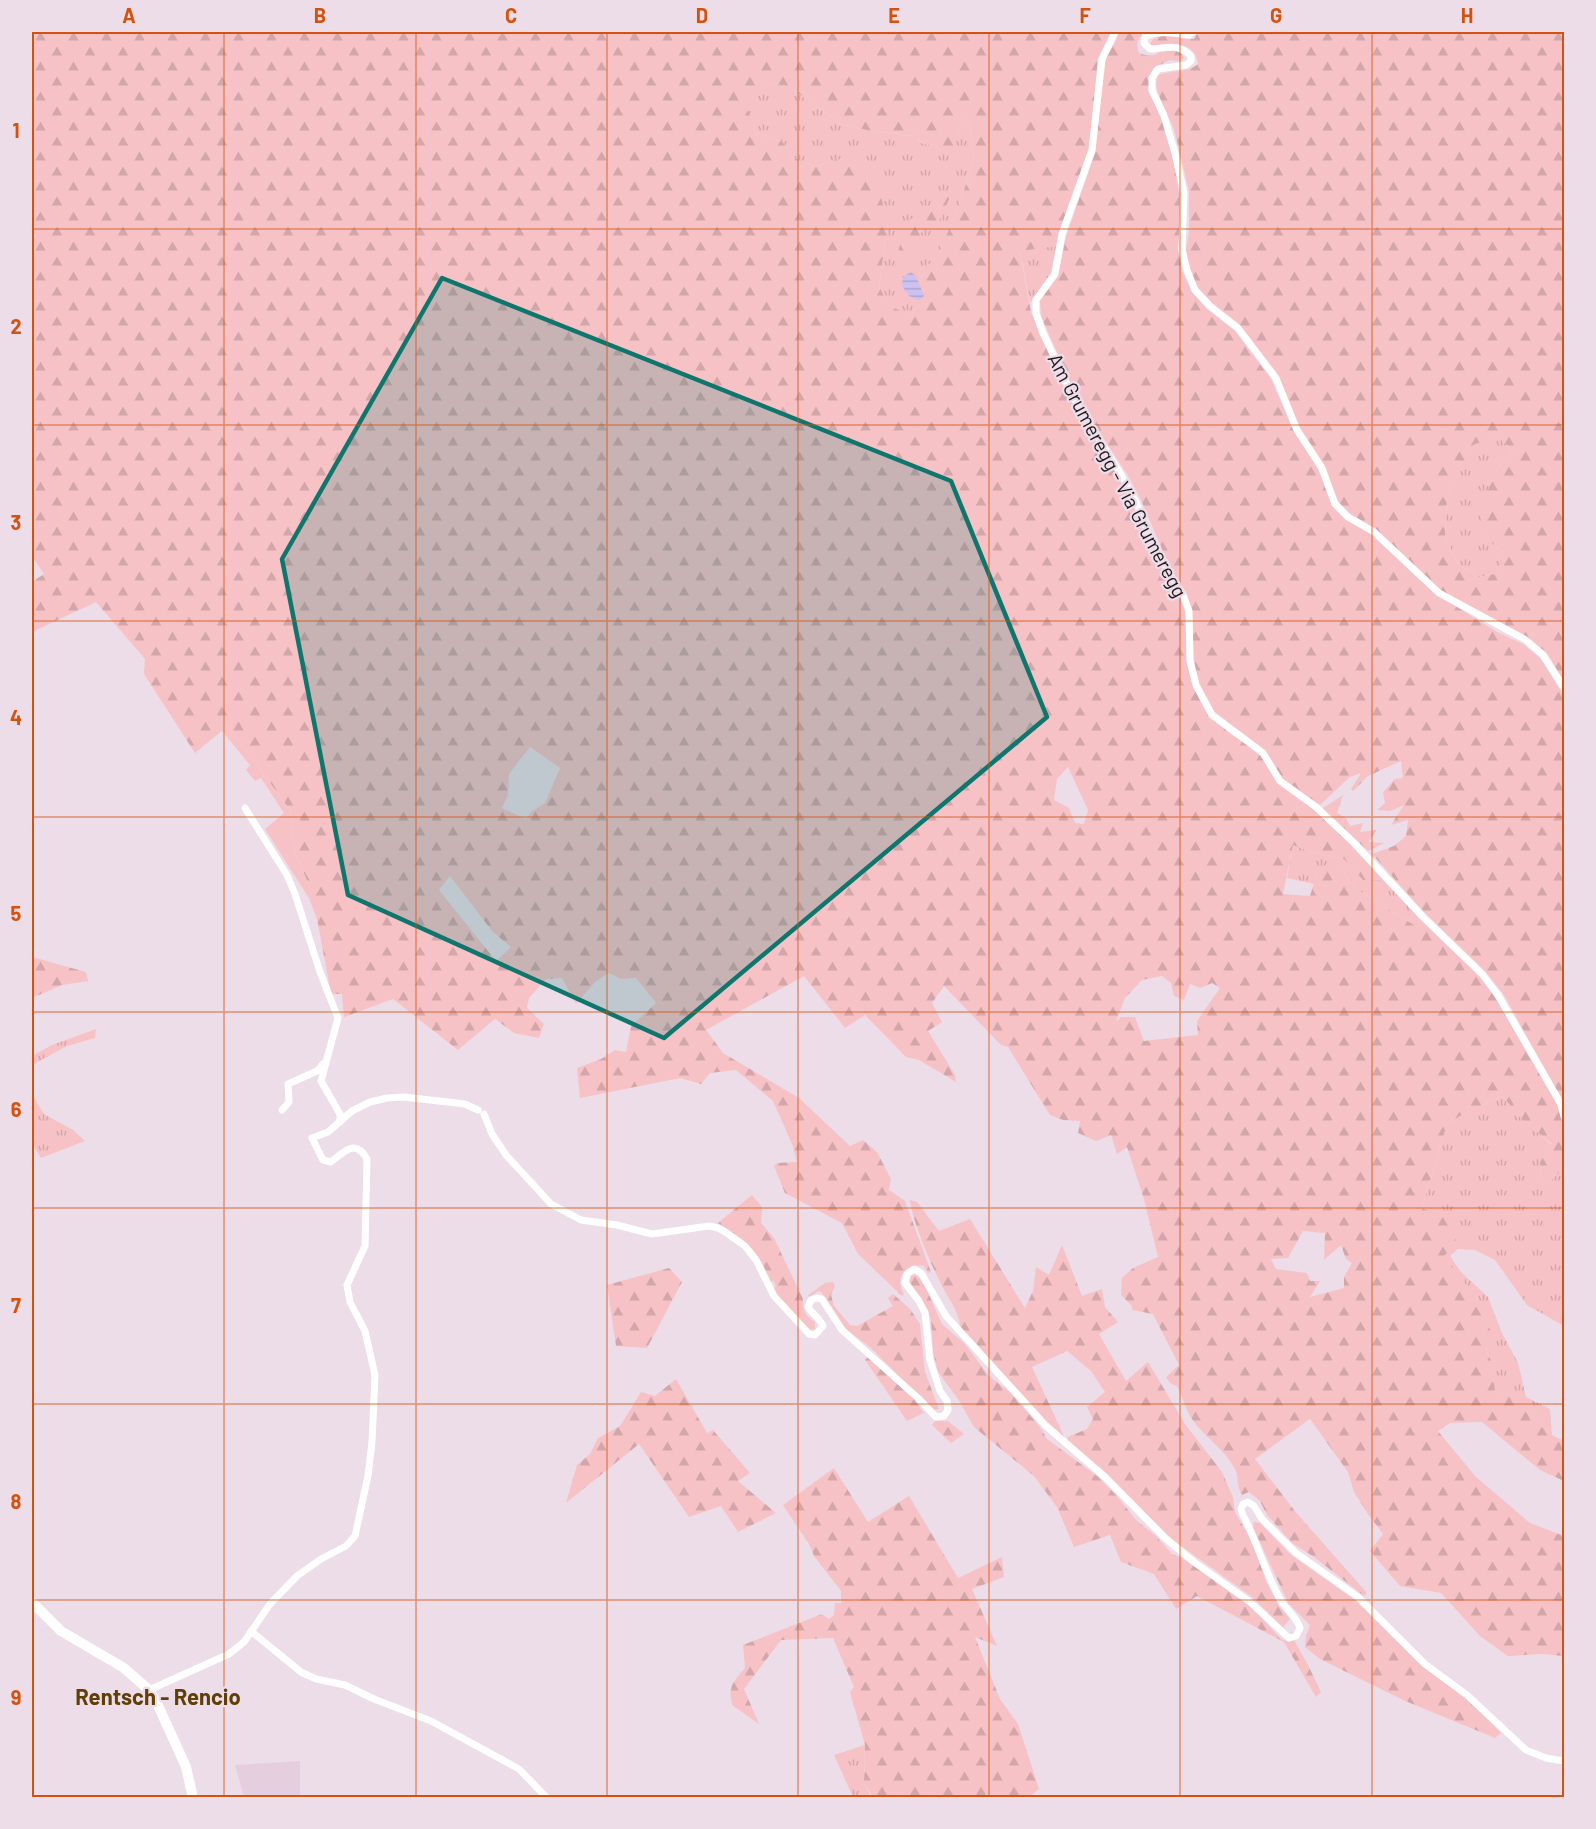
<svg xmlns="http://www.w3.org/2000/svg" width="1596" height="1829" font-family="Barlow,sans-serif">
  <defs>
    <pattern id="grass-tufts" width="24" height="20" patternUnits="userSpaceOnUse" patternTransform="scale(1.5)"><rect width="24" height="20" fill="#f7c2c6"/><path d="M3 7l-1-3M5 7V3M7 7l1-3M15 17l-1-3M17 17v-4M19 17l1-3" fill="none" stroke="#d3a6aa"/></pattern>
    <pattern id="forest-firs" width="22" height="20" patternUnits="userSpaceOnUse" patternTransform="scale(1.5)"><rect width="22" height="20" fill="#f7c2c6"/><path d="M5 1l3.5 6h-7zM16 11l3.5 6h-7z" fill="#d3a6aa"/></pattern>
    <pattern id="water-rules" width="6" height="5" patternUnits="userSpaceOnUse" patternTransform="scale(1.5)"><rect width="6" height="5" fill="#cdc1f1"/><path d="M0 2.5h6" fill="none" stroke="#afa5ce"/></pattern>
  </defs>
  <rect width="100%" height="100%" fill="#ecdde8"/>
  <path fill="#e5cfdf" d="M300 1761V1797H244L235 1765Z"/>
  <path fill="url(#grass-tufts)" d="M767 83 788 86 841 124 879 133 893 132 904 136 912 135 923 144 935 145 956 159V136L966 115 970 125 974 160 957 211 936 260 919 271 926 298 911 315 889 307 879 286 888 223 837 159 815 167 793 157 782 141 756 133 745 105Z
    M1056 246 1051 273 1030 303 1020 250Z
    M1497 436 1513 451 1495 472 1482 534 1502 552 1501 573 1478 577 1457 563 1445 536 1447 499 1473 444Z
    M1176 590 1182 600 1186 615 1166 597Z
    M1293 845 1311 852 1344 859 1363 880H1383L1424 923 1417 927 1356 889 1341 869 1317 873 1314 884 1287 878Z
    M96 1029 95 1038 67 1046 32 1065V1056L52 1045Z
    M32 1094 44 1114 73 1130 85 1141 41 1158 32 1143Z
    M1502 1096 1516 1113 1552 1145 1540 1162 1541 1181 1548 1183 1564 1168V1326L1527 1305 1495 1260 1475 1250 1458 1249 1450 1256 1461 1272 1488 1297 1502 1333 1518 1363 1526 1397 1550 1409 1552 1435 1512 1397 1494 1391 1492 1363 1485 1347 1482 1304 1442 1257 1422 1208 1447 1124 1465 1113Z
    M865 1745 864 1784 871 1796 853 1797 834 1755Z"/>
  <path fill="url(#forest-firs)" fill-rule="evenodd" d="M32 32H1112L1098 58 1089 150 1056 246 1020 251 1031 312 1040 334 1072 400 1119 476 1134 504 1145 535 1176 590 1166 597 1186 615 1187 661 1209 716 1232 735 1248 744 1262 757 1276 781 1314 810 1354 847 1383 880H1363L1344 859 1311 852 1293 845 1283 894 1310 896 1317 873 1324 866 1341 869 1356 889 1417 927 1424 923 1442 938 1480 976 1496 999 1557 1104 1564 1129V1168L1548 1183 1541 1181 1540 1162 1552 1144 1516 1114 1505 1117 1502 1113 1510 1105 1502 1096 1465 1113 1447 1124 1422 1208 1443 1217 1457 1242 1443 1257 1482 1304 1493 1340 1485 1347 1492 1363 1495 1391 1512 1397 1552 1435 1564 1441V1481L1540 1470 1482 1422 1450 1423 1438 1431 1476 1477 1530 1523 1564 1536V1656L1542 1654 1508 1656 1480 1636 1441 1593 1400 1586 1370 1551 1383 1534 1368 1514 1354 1492 1348 1472 1310 1419 1255 1459 1294 1510 1367 1593 1364 1596 1314 1557 1292 1543 1267 1515 1260 1501 1249 1492 1242 1495C1236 1485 1239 1477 1235 1469 1224 1448 1204 1437 1192 1419 1185 1408 1183 1397 1177 1386L1170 1383 1166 1377 1179 1365 1153 1314 1132 1310V1306L1121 1295 1122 1278 1133 1268 1158 1257 1144 1199 1127 1147 1117 1154 1111 1135 1096 1141 1078 1133 1080 1121 1063 1120 1050 1115 1008 1047 1001 1045 944 986 932 1003 942 1022 928 1031 955 1075 956 1082 919 1060 906 1057 865 1015 845 1028 804 976 706 1030 723 1053 799 1098 850 1146 863 1140 877 1152 891 1179 889 1190 905 1201 931 1272 928 1273 924 1266C905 1263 894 1278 904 1294L902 1296 858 1254 842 1223 785 1193 774 1166 777 1163 797 1162 793 1146 773 1101 736 1070 710 1073 701 1084 680 1078 580 1098 577 1068 601 1059 615 1050 626 1052 631 1026 656 1003 636 978 621 979 609 973 595 982 576 1004 562 978 546 979 529 998 527 1008 544 1024 539 1038 514 1033 495 1019 458 1050 393 999 344 1017 342 994H331L317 919 310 901 311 890 295 853 290 810 228 726 195 753 144 674 145 659 96 602 32 632V582L44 574 32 556ZM767 83 788 86 841 124 879 133 893 132 904 136 912 135 924 144 935 145 957 160 956 136 966 116 970 125 974 160 957 211 936 259 919 271 926 298 911 315 889 306 879 286 888 223 872 164 837 159 815 167 793 157 782 141 756 133 746 105ZM530 747 560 768 545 803 531 812 526 819 502 808 508 795 509 774ZM1068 767 1088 810 1084 824 1075 823 1069 808 1054 800 1057 779ZM450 876 492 931 511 947 496 961 439 890ZM1162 976 1171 983 1174 996 1184 1000 1190 984 1200 988 1212 983 1220 988 1197 1021 1198 1035 1144 1041 1135 1017H1121L1116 1022 1125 998 1142 980ZM1303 1231 1325 1233 1324 1260 1341 1245 1346 1259 1352 1263 1344 1277V1288L1310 1297 1320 1281H1310L1307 1273 1276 1269 1271 1259 1288 1258Z
    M1119 32H1147C1138 37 1135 43 1139 53 1144 55 1149 56 1154 55 1157 54 1159 51 1162 50 1171 47 1180 50 1184 58L1180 61 1170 60 1153 68 1149 78 1151 96 1162 118 1172 153 1179 192 1180 231 1178 250 1182 271 1192 292 1207 309 1235 331 1271 379 1292 427 1318 469 1332 505 1345 519 1373 535 1436 594 1497 632 1523 644 1541 659 1564 696V1104L1504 995 1486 972 1426 914 1372 854 1394 846 1406 836 1408 820 1391 825 1404 805 1390 811 1377 810 1385 803 1383 792 1395 779 1403 778 1401 761 1368 776 1353 791 1351 789 1361 773 1350 777 1320 805 1282 778 1265 750 1215 712 1199 684 1194 660 1192 612 1186 592 1171 570 1141 500 1127 474 1077 398 1041 316 1040 300 1058 276 1066 237 1095 153 1103 72 1107 54 1115 43Z
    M1198 32H1564V681L1546 652 1528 638 1500 624 1441 590 1376 529 1349 513 1338 501 1324 465 1298 425 1278 376 1197 288 1190 269 1186 250 1189 232V191L1174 129 1158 94 1156 84 1158 75C1171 70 1188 73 1198 64 1196 41 1169 42 1152 47L1150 44 1153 39C1167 32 1179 39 1194 39ZM1497 436 1513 451 1495 472 1480 511 1482 534 1502 552 1500 573 1478 577 1457 563 1445 536 1447 499 1473 445Z
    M954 188 940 219C913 231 923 240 908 256 905 259 899 262 896 264L904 224Z
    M1343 795 1337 813 1346 818 1350 826 1363 823 1360 832 1376 830 1369 842 1384 843 1368 851 1323 808Z
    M32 957 86 972 88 981 62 985 32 998Z
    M752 1195 762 1207 761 1223 774 1238 803 1299C803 1311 805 1316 815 1322V1329L811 1330 807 1327 776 1294 773 1288 776 1286 773 1280 771 1283C761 1254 745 1238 718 1223Z
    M910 1200 917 1202 939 1231 970 1219 1025 1308 1033 1291 1036 1267 1049 1275 1062 1245 1082 1296 1102 1289 1105 1307 1118 1322 1099 1334 1126 1381 1148 1362 1185 1424 1222 1472 1233 1497 1235 1512 1252 1541 1266 1581 1279 1606 1290 1619 1283 1627 1252 1597 1173 1540 1105 1472 1067 1441 1068 1437 1087 1429 1093 1419 1087 1407 1105 1392 1091 1371 1067 1351 1032 1367 1064 1436 1063 1439 960 1326C959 1312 950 1301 943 1288 932 1266 913 1224 910 1200Z
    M669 1268 682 1282 647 1348 616 1346 607 1285Z
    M915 1275 922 1279 942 1324 965 1344 989 1376 1011 1393 1040 1427 1047 1439 1097 1476 1117 1496 1136 1520 1156 1536 1172 1554 1182 1558 1250 1605 1281 1639 1289 1642 1294 1640 1308 1665 1321 1692 1316 1697 1284 1642 1197 1596 1176 1609 1154 1574 1121 1562 1110 1535 1074 1547 1057 1507 1034 1476 974 1427 958 1399 938 1372 933 1352 931 1320 928 1310 910 1282 911 1276Z
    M833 1282 835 1286 831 1295 834 1306 850 1325 857 1326 893 1306 888 1298 893 1294 910 1309 920 1324 925 1372 939 1409 933 1410 871 1348 846 1329 822 1293 819 1291 809 1297 808 1295 825 1283Z
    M868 1357 913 1398 924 1413 907 1421 865 1360Z
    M676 1379 707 1433 713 1430 750 1473 738 1481 776 1513 738 1532 721 1506 689 1517 639 1444 566 1503 577 1465 590 1454 598 1438 620 1426 641 1392 655 1396Z
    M935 1421H948L964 1434 951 1443 932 1425Z
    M834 1468 868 1522 909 1496 958 1578 1002 1557 1004 1577 972 1589 997 1646 975 1637 1000 1699 1018 1724 1039 1789 1029 1797H873L864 1784 865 1745 850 1692 854 1687 833 1638 781 1640 744 1689 759 1724 732 1705C728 1686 733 1682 745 1668L743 1645 822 1614 829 1619 834 1615 835 1603H841V1591L814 1556 809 1544 783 1505Z
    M1254 1522 1260 1523 1291 1555 1355 1600 1422 1666 1465 1697 1501 1733 1495 1738 1403 1700 1320 1659 1305 1647 1306 1636 1310 1625 1288 1603 1253 1527Z"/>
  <path fill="#f7c2c6" d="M228 726 290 810 295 853 311 890 310 900 265 829 284 813 261 778 255 781 246 770 250 765 222 731Z"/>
  <path fill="url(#water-rules)" d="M911 272 916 276 924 296 919 300 909 296 902 286 903 277Z"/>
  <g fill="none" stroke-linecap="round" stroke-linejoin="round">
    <path stroke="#fff" stroke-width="7" d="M1115 32 1102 59 1092 150 1062 234 1055 274 1036 300V313L1043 333 1074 399 1120 473 1136 502 1148 534 1168 571 1183 595 1189 611 1190 661 1196 685 1212 715 1263 753 1280 781 1316 807 1354 843 1423 917 1482 974 1498 995 1561 1104 1564 1116
      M1193 32 1189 35C1175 34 1159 29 1145 37L1144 43 1150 49C1166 49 1177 42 1191 56V61L1186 65 1158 69 1152 78V90L1164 116 1175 153 1184 193 1182 250 1187 270 1195 290 1210 306 1238 328 1276 378 1297 430 1322 468 1335 504 1348 517 1374 532 1439 593 1526 640 1543 655 1564 688
      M245 808 287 875 295 894 320 972 338 1018 321 1081 340 1114V1122
      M282 1110 289 1102 288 1084 317 1071 323 1064
      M484 1114 492 1134 506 1155 551 1204 581 1220 617 1225 652 1234 709 1226 718 1228 725 1232 745 1246 756 1260 774 1296 809 1334 815 1335 823 1326C820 1318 813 1315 808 1307L811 1300 816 1298 822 1299 842 1330 919 1399 936 1417 944 1416 948 1410 947 1401 940 1391 930 1360 925 1313 919 1301 905 1283 907 1274 914 1269 921 1273 946 1316 1045 1425 1105 1477 1165 1538 1194 1562 1250 1602 1289 1638 1296 1636 1300 1628C1296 1616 1285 1609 1279 1597 1265 1571 1257 1542 1243 1515L1241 1509 1243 1504 1248 1502 1254 1506 1262 1519 1296 1553 1358 1597 1425 1664 1467 1695 1526 1750 1546 1758 1564 1761
      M251 1631 301 1672 316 1679 345 1685 374 1699 431 1721 519 1769 547 1798
      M149 1690 229 1654 244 1642 270 1604 297 1576 321 1559 346 1546 355 1536 368 1476 372 1442 375 1375 365 1331 350 1302 347 1285 365 1246 367 1159C355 1138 344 1152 331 1162L323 1160 312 1138 328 1132 352 1111 370 1102 387 1098 404 1097 465 1104 478 1110"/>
    <path stroke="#fff" stroke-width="10" d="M32 1602 61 1631 124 1668 149 1690 157 1703 186 1767 193 1798"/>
  </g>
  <path fill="#0f766e" fill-opacity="0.2" stroke="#0f766e" stroke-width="4.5" stroke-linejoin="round" d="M442 278 951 481 1047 717 664 1038 348 895 282 559Z"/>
  <path fill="none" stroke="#d4520e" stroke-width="1.5" stroke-opacity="0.55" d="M224 32V1798M416 32V1798M607 32V1798M798 32V1798M989 32V1798M1180 32V1798M1372 32V1798M32 229H1564M32 425H1564M32 621H1564M32 817H1564M32 1012H1564M32 1208H1564M32 1404H1564M32 1600H1564"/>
  <g text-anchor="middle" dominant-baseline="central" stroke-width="4.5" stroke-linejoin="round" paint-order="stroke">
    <g font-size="20" fill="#1c171b" stroke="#ecdde8">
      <text transform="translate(1118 475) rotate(62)">Am Grumeregg - Via Grumeregg</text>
    </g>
    <g font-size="22" font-weight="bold" fill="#603e08" stroke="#ecdde8">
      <text x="158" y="1696">Rentsch - Rencio</text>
    </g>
  </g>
  <rect width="1596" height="1829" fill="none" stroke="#ecdde8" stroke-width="66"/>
  <rect x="33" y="33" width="1530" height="1763" fill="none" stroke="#d4520e" stroke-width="2"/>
  <g font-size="20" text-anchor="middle" font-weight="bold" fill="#d4520e">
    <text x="129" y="23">A</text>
    <text x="320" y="23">B</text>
    <text x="511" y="23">C</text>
    <text x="702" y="23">D</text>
    <text x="894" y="23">E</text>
    <text x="1085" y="23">F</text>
    <text x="1276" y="23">G</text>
    <text x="1467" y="23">H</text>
    <text x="16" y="138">1</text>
    <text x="16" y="334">2</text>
    <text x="16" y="530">3</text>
    <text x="16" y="725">4</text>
    <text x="16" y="921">5</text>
    <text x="16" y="1117">6</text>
    <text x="16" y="1313">7</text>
    <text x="16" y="1509">8</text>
    <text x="16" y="1705">9</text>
  </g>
</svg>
